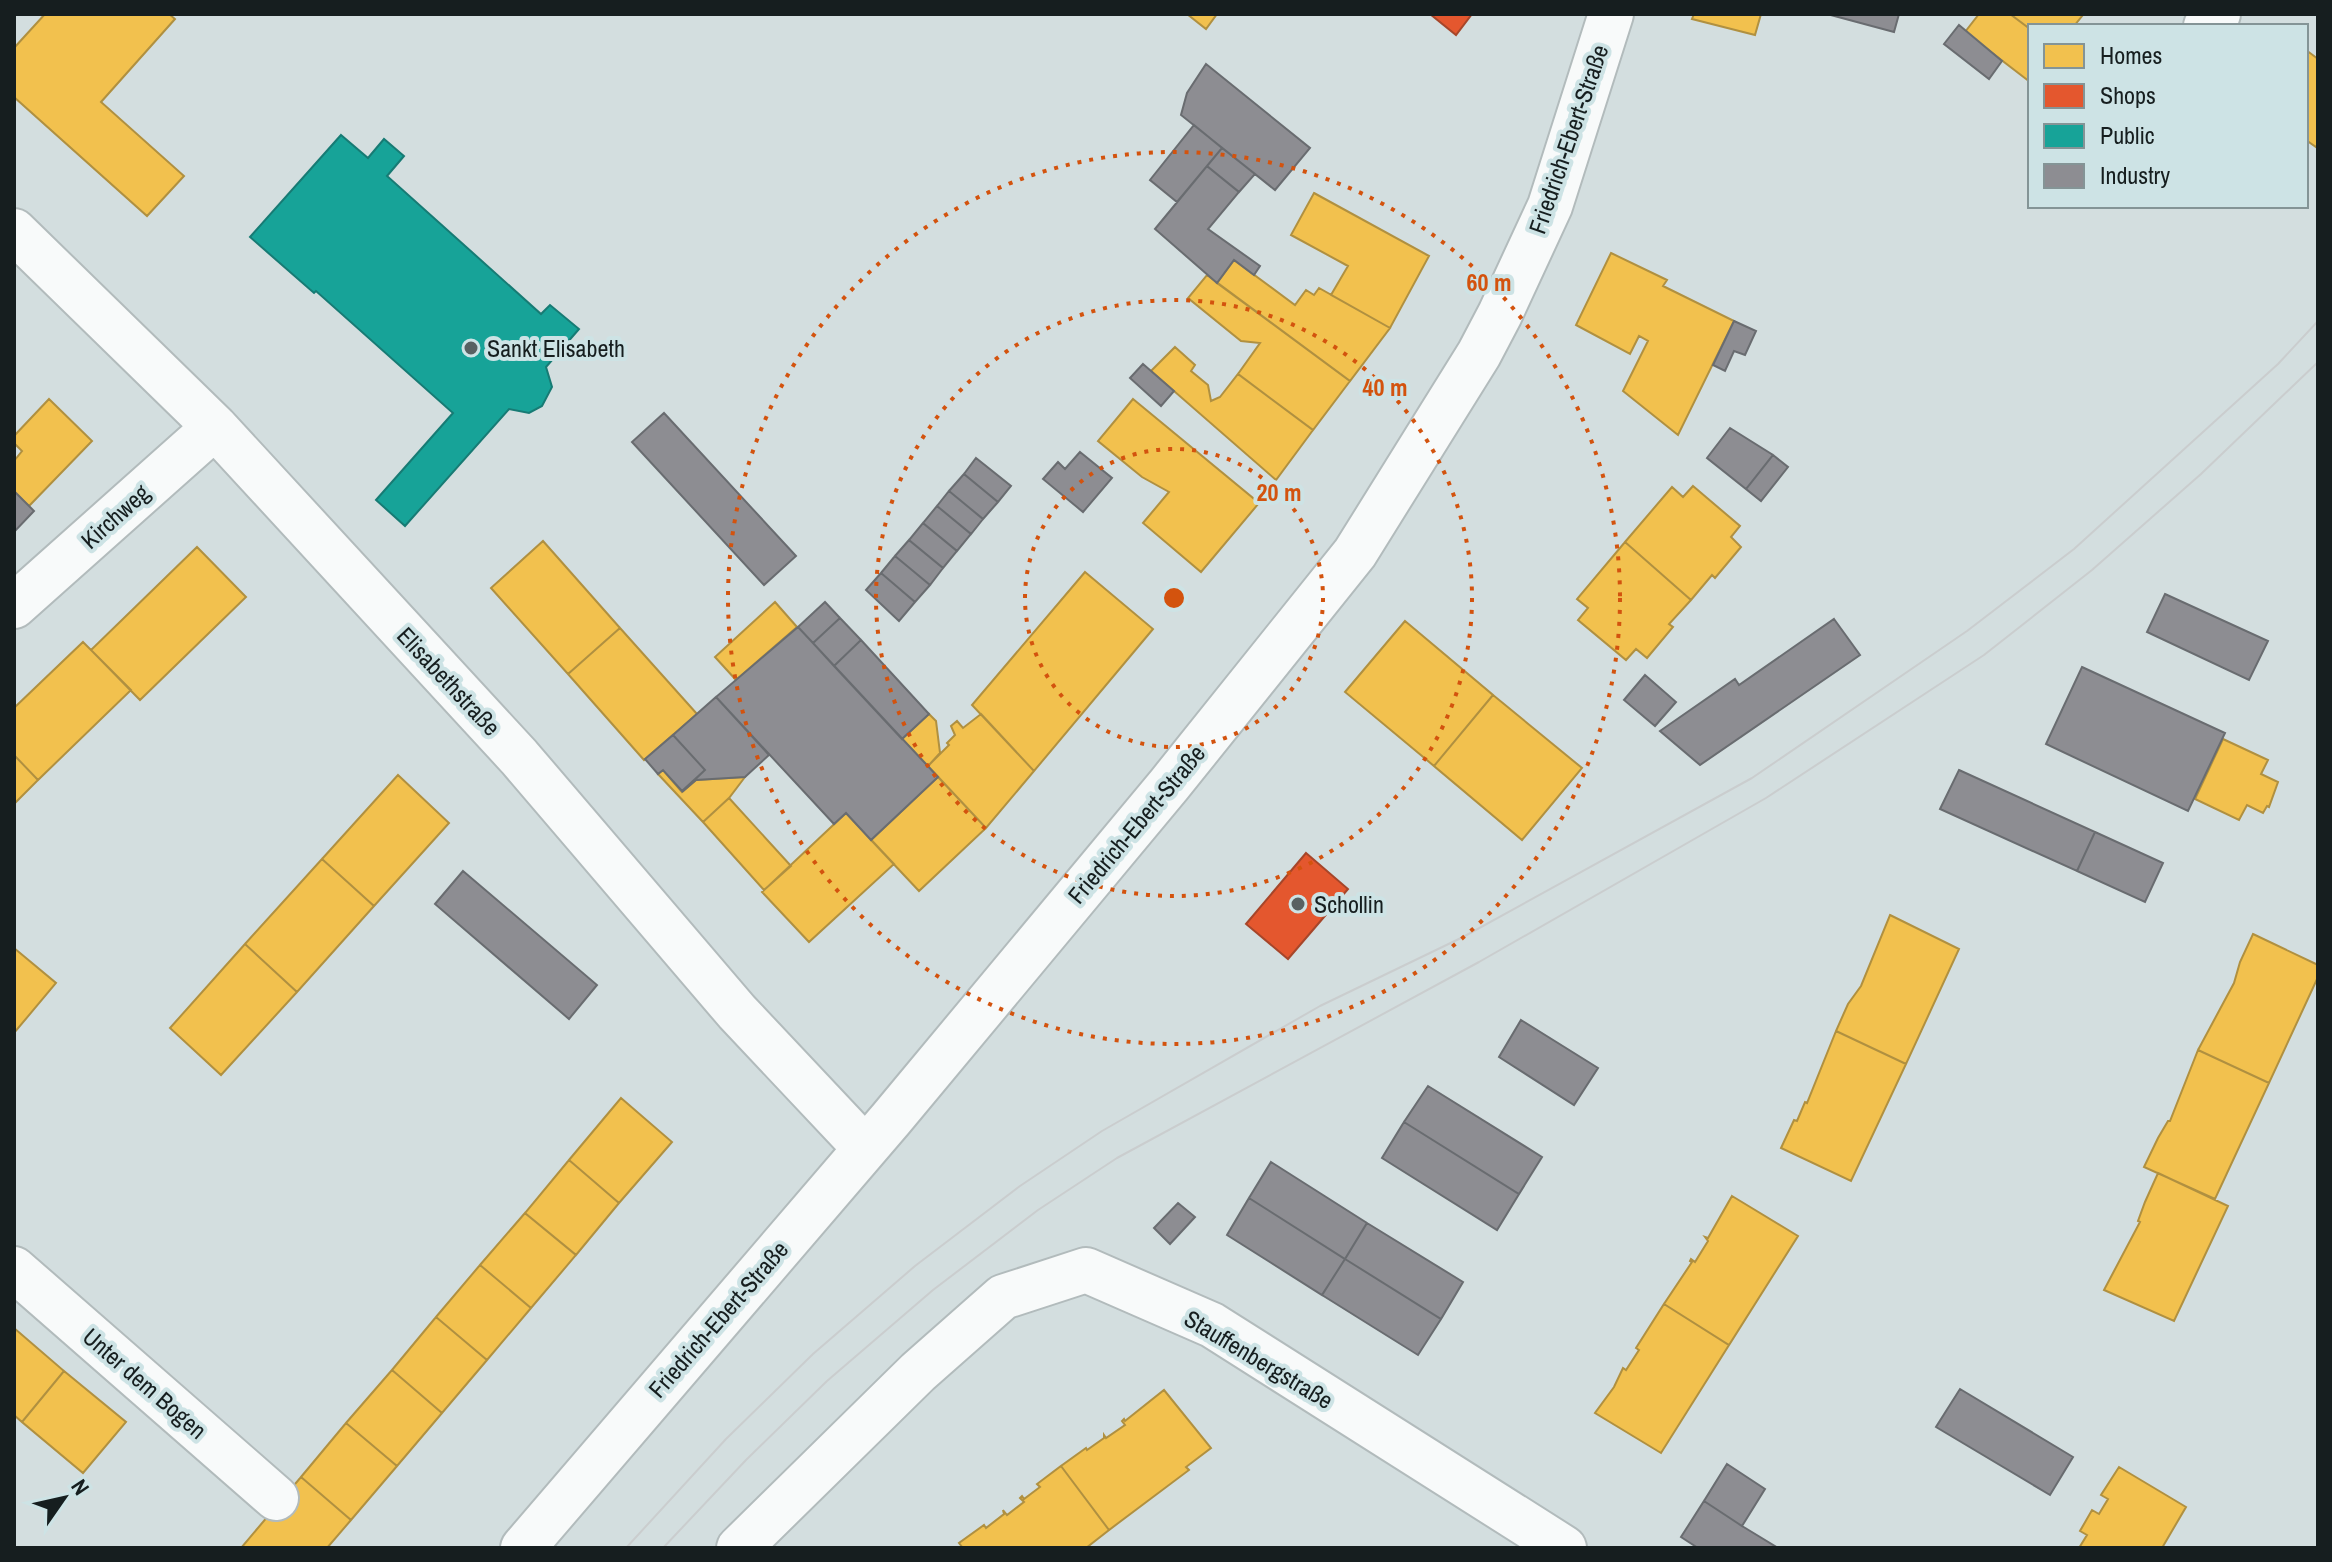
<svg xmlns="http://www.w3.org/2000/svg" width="2332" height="1562" font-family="'Archivo Narrow',sans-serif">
  <rect width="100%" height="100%" fill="#d3dedf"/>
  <path fill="#f2c14e" stroke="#b09040" stroke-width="2" d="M45 14H169L175 19 101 102 184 176 147 216 14 97V48Z
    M1187 14H1217L1206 29Z
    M1694 14H1761L1755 35 1692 19Z
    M1979 14H2010L2030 29V82L1965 32Z
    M2010 14H2080L2082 16 2074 26H2030V29Z
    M2306 50 2318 59V144L2316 147 2306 140Z
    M1314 193 1429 256 1390 328 1331 295 1348 266 1291 235Z
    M1611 253 1667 280 1663 286 1734 321 1678 435 1623 391 1648 341 1639 336 1630 354 1576 325Z
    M1234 260 1295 305 1306 290 1314 295 1319 288 1390 328 1350 381 1217 283Z
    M1207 275 1350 381 1313 430 1238 374 1260 343 1241 341 1188 298Z
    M1175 347 1195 365 1191 371 1208 385 1211 401 1220 397 1238 374 1313 430 1276 480 1151 371Z
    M49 399 92 441 29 506 14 492V461L22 451 14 443V436Z
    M1133 399 1259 503 1201 572 1143 523 1169 492 1142 477 1098 441Z
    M1693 486 1740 526 1731 537 1741 547 1715 578 1712 575 1691 600 1625 542 1672 487 1683 497Z
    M543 541 620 628 568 674 491 588Z
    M1625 542 1691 600 1669 624 1673 627 1647 658 1636 649 1626 660 1578 620 1588 608 1577 599Z
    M197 547 246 597 140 700 91 650Z
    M1085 572 1153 629 1034 771 972 705Z
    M775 602 797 627 736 680 715 657Z
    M1405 621 1493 695 1434 766 1345 692Z
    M620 628 697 714 644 760 568 674Z
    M83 642 131 690 38 780 14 755V708Z
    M1493 695 1582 768 1522 840 1434 766Z
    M929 714 936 721 940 753 928 766 902 739Z
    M981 714 1034 771 986 828 928 766 949 745 947 743 955 735 951 726 957 721 963 728Z
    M2223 739 2268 760 2261 774 2278 782 2269 807 2267 806 2263 813 2247 805 2239 820 2195 799Z
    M14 755 38 780 14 804Z
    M663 770 682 792 696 780 745 777 729 798 703 822 658 774Z
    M398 775 449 823 374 906 322 859Z
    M938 777 986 828 919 891 871 840Z
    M729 798 791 866 764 890 703 822Z
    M846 813 894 864 809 942 762 892Z
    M322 859 374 906 297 992 245 944Z
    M1890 915 1959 949 1906 1064 1836 1031 1848 1004 1861 986Z
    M2253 934 2318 965V977L2269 1083 2198 1050 2234 983 2240 962Z
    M245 944 297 992 221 1075 170 1028Z
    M14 948 56 983 14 1033Z
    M1836 1031 1906 1064 1851 1181 1781 1148 1794 1120 1797 1121 1805 1102 1807 1103Z
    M2198 1050 2269 1083 2215 1199 2144 1167 2158 1138 2168 1121H2170Z
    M621 1098 672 1142 619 1203 569 1160Z
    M569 1160 619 1203 576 1255 525 1213Z
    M2158 1173 2228 1206 2174 1321 2104 1290 2140 1222 2138 1221 2145 1202Z
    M1732 1196 1798 1236 1729 1345 1664 1304 1692 1262 1690 1261 1691 1259 1695 1262 1708 1241 1705 1237 1708 1238Z
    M525 1213 576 1255 531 1308 480 1265Z
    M480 1265 531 1308 487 1360 436 1317Z
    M1664 1304 1729 1345 1661 1453 1595 1413 1614 1387 1623 1368 1626 1370 1639 1350 1636 1348Z
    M436 1317 487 1360 442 1413 392 1370Z
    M14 1328 64 1371 22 1422 14 1415Z
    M392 1370 442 1413 397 1466 346 1423Z
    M64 1371 126 1422 83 1473 22 1422Z
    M1164 1390 1211 1448 1186 1467 1189 1470 1109 1530 1061 1466 1086 1448 1087 1450 1104 1438V1435L1106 1438 1125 1425 1122 1421 1124 1419 1125 1421Z
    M346 1423 397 1466 351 1520 301 1477Z
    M1061 1466 1109 1530 1086 1548H963L959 1543 984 1525 986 1528 1004 1514 1003 1510 1007 1515 1024 1502 1020 1498 1022 1496 1024 1499 1040 1487 1037 1484Z
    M2119 1467 2186 1507 2162 1548H2079L2087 1535 2080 1531 2092 1510 2099 1514 2108 1499 2101 1495Z
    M301 1477 351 1520 327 1548H241Z"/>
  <path fill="#e4572e" stroke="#a6462a" stroke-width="2" d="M1430 14H1472L1456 35Z
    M1306 853 1348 889 1288 959 1246 924Z"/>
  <path fill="#17a398" stroke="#177b74" stroke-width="2" d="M341 135 368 158 384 139 404 156 387 176 541 314 550 305 579 329 546 367 552 387 542 406 529 413 509 409 405 526 376 500 453 413 316 291 314 293 250 237Z"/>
  <path fill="#8d8d92" stroke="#696c70" stroke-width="2" d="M1827 14H1899L1894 32Z
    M1959 25 2002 61 1989 79 1944 44Z
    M1206 64 1310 148 1275 190 1181 115 1187 93Z
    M1194 125 1222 148 1177 202 1150 180Z
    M1222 148 1255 174 1239 192 1207 166Z
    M1207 166 1239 192 1208 229 1260 266 1254 275 1234 260 1217 283 1155 229Z
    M1734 321 1756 331 1745 355 1734 351 1725 371 1713 365Z
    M1143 364 1174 391 1161 406 1130 378Z
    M664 413 796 556 764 585 632 442Z
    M1730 428 1773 455 1746 489 1707 458Z
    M1080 452 1112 478 1083 512 1043 479 1058 462 1065 469Z
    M1773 455 1788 467 1761 501 1746 489Z
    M976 458 1011 486 998 502 964 474Z
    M964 474 998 502 983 519 949 491Z
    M14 491 34 511 14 532Z
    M949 491 983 519 971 534 937 506Z
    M937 506 971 534 957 551 923 523Z
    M923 523 957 551 943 568 909 540Z
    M909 540 943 568 930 585 895 556Z
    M895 556 930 585 915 602 881 573Z
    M881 573 915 602 899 621 866 590Z
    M2165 594 2268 641 2249 680 2147 632Z
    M825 602 840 618 813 643 798 627Z
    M840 618 861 640 834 666 813 643Z
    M1834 619 1860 655 1700 765 1660 731 1735 679 1739 685Z
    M798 627 938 777 871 840 846 813 834 824 716 697Z
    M861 640 929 714 902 739 834 666Z
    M2082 667 2225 733 2188 811 2046 744Z
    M1645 675 1676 702 1655 726 1624 700Z
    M716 697 769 755 745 777 696 780 682 792 705 770 673 735Z
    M673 735 705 770 682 791 663 770 658 774 645 759Z
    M1959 770 2095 832 2077 871 1940 809Z
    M2095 832 2163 863 2145 902 2077 871Z
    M463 871 597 985 569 1019 435 904Z
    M1521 1020 1598 1068 1574 1105 1499 1057Z
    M1428 1086 1542 1157 1519 1194 1404 1122Z
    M1404 1122 1519 1194 1497 1230 1382 1158Z
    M1271 1162 1367 1223 1345 1259 1249 1198Z
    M1249 1198 1345 1259 1322 1295 1227 1235Z
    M1178 1203 1195 1217 1170 1244 1154 1228Z
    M1367 1223 1463 1282 1441 1319 1345 1259Z
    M1345 1259 1441 1319 1418 1355 1322 1295Z
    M1960 1389 2073 1457 2050 1495 1936 1427Z
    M1727 1464 1765 1489 1742 1526 1704 1501Z
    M1704 1501 1742 1526 1778 1548H1698L1681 1537Z"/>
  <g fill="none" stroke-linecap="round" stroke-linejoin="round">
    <g stroke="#b2bbbc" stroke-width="48">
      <path id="minor" d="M2206 26 2218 14
        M14 231 215 427 519 757 737 1012 865 1148
        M14 606 215 427
        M14 1269 276 1498
        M739 1548 918 1372 1003 1297 1086 1270 1212 1325 1564 1548"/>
    </g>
    <g stroke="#b2bbbc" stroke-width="48">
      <path id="secondary" d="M523 1548 891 1119 1169 785 1355 553 1479 354 1500 314 1550 206 1611 14"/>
    </g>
    <use href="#minor" stroke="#f8fafa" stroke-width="44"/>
    <use href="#secondary" stroke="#f8fafa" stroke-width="44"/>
    <path stroke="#cacdce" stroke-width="2" d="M626 1548 726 1439 813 1354 915 1266 1020 1186 1102 1131 1320 1006 1463 937 1752 778 1967 631 2074 549 2278 364 2318 321
      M663 1548 746 1460 827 1381 933 1290 1038 1210 1117 1158 1479 962 1766 798 1984 655 2092 570 2201 474 2318 362"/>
  </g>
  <g fill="none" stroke="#d3530e" stroke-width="4" stroke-dasharray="4 8">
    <circle cx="1174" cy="598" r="149"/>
    <circle cx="1174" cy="598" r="298"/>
    <circle cx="1174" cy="598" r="446"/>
  </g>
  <g fill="#586162" stroke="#cde3e5" stroke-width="3">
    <circle cx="471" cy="348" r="8"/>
    <circle cx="1298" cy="904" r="8"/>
  </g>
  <g text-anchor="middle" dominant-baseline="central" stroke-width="8" stroke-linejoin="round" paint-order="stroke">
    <g font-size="24" fill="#161e1f" stroke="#cde3e5">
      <text transform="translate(1568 139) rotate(-71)">Friedrich-Ebert-Straße</text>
      <text transform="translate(115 516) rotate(-42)">Kirchweg</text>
      <text transform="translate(449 681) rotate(47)">Elisabethstraße</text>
      <text transform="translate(1136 824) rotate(-50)">Friedrich-Ebert-Straße</text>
      <text transform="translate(718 1319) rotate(-49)">Friedrich-Ebert-Straße</text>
      <text transform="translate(1259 1359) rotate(31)">Stauffenbergstraße</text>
      <text transform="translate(145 1383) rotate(41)">Unter dem Bogen</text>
    </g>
    <g font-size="24" fill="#161e1f" stroke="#cde3e5" text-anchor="start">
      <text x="487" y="348">Sankt Elisabeth</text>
      <text x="1314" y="904">Schollin</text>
    </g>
  </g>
  <circle cx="1174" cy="598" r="12" fill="#d3530e" stroke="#cde3e5" stroke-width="4"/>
  <g font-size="24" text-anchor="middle" font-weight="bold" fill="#d3530e" stroke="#cde3e5" stroke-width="8" stroke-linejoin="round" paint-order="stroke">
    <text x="1489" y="291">60 m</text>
    <text x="1385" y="396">40 m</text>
    <text x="1279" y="501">20 m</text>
  </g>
  <rect width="2332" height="1562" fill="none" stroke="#161e1f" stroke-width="32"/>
  <rect x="2028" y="24" width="280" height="184" fill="#cde3e5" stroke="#849496" stroke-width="2"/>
  <rect x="2044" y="44" width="40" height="24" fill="#f2c14e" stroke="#849496" stroke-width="2"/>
  <text x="2100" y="64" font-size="24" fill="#161e1f">Homes</text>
  <rect x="2044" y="84" width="40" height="24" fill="#e4572e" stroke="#849496" stroke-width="2"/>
  <text x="2100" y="104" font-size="24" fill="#161e1f">Shops</text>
  <rect x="2044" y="124" width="40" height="24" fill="#17a398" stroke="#849496" stroke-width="2"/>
  <text x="2100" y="144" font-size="24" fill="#161e1f">Public</text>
  <rect x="2044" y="164" width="40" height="24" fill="#8d8d92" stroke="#849496" stroke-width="2"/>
  <text x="2100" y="184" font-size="24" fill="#161e1f">Industry</text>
  <g transform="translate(64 1498) rotate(56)" stroke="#cde3e5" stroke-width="6" paint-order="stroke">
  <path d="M0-6L14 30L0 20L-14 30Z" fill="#161e1f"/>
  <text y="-12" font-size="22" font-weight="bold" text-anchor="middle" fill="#161e1f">N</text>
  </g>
</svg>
